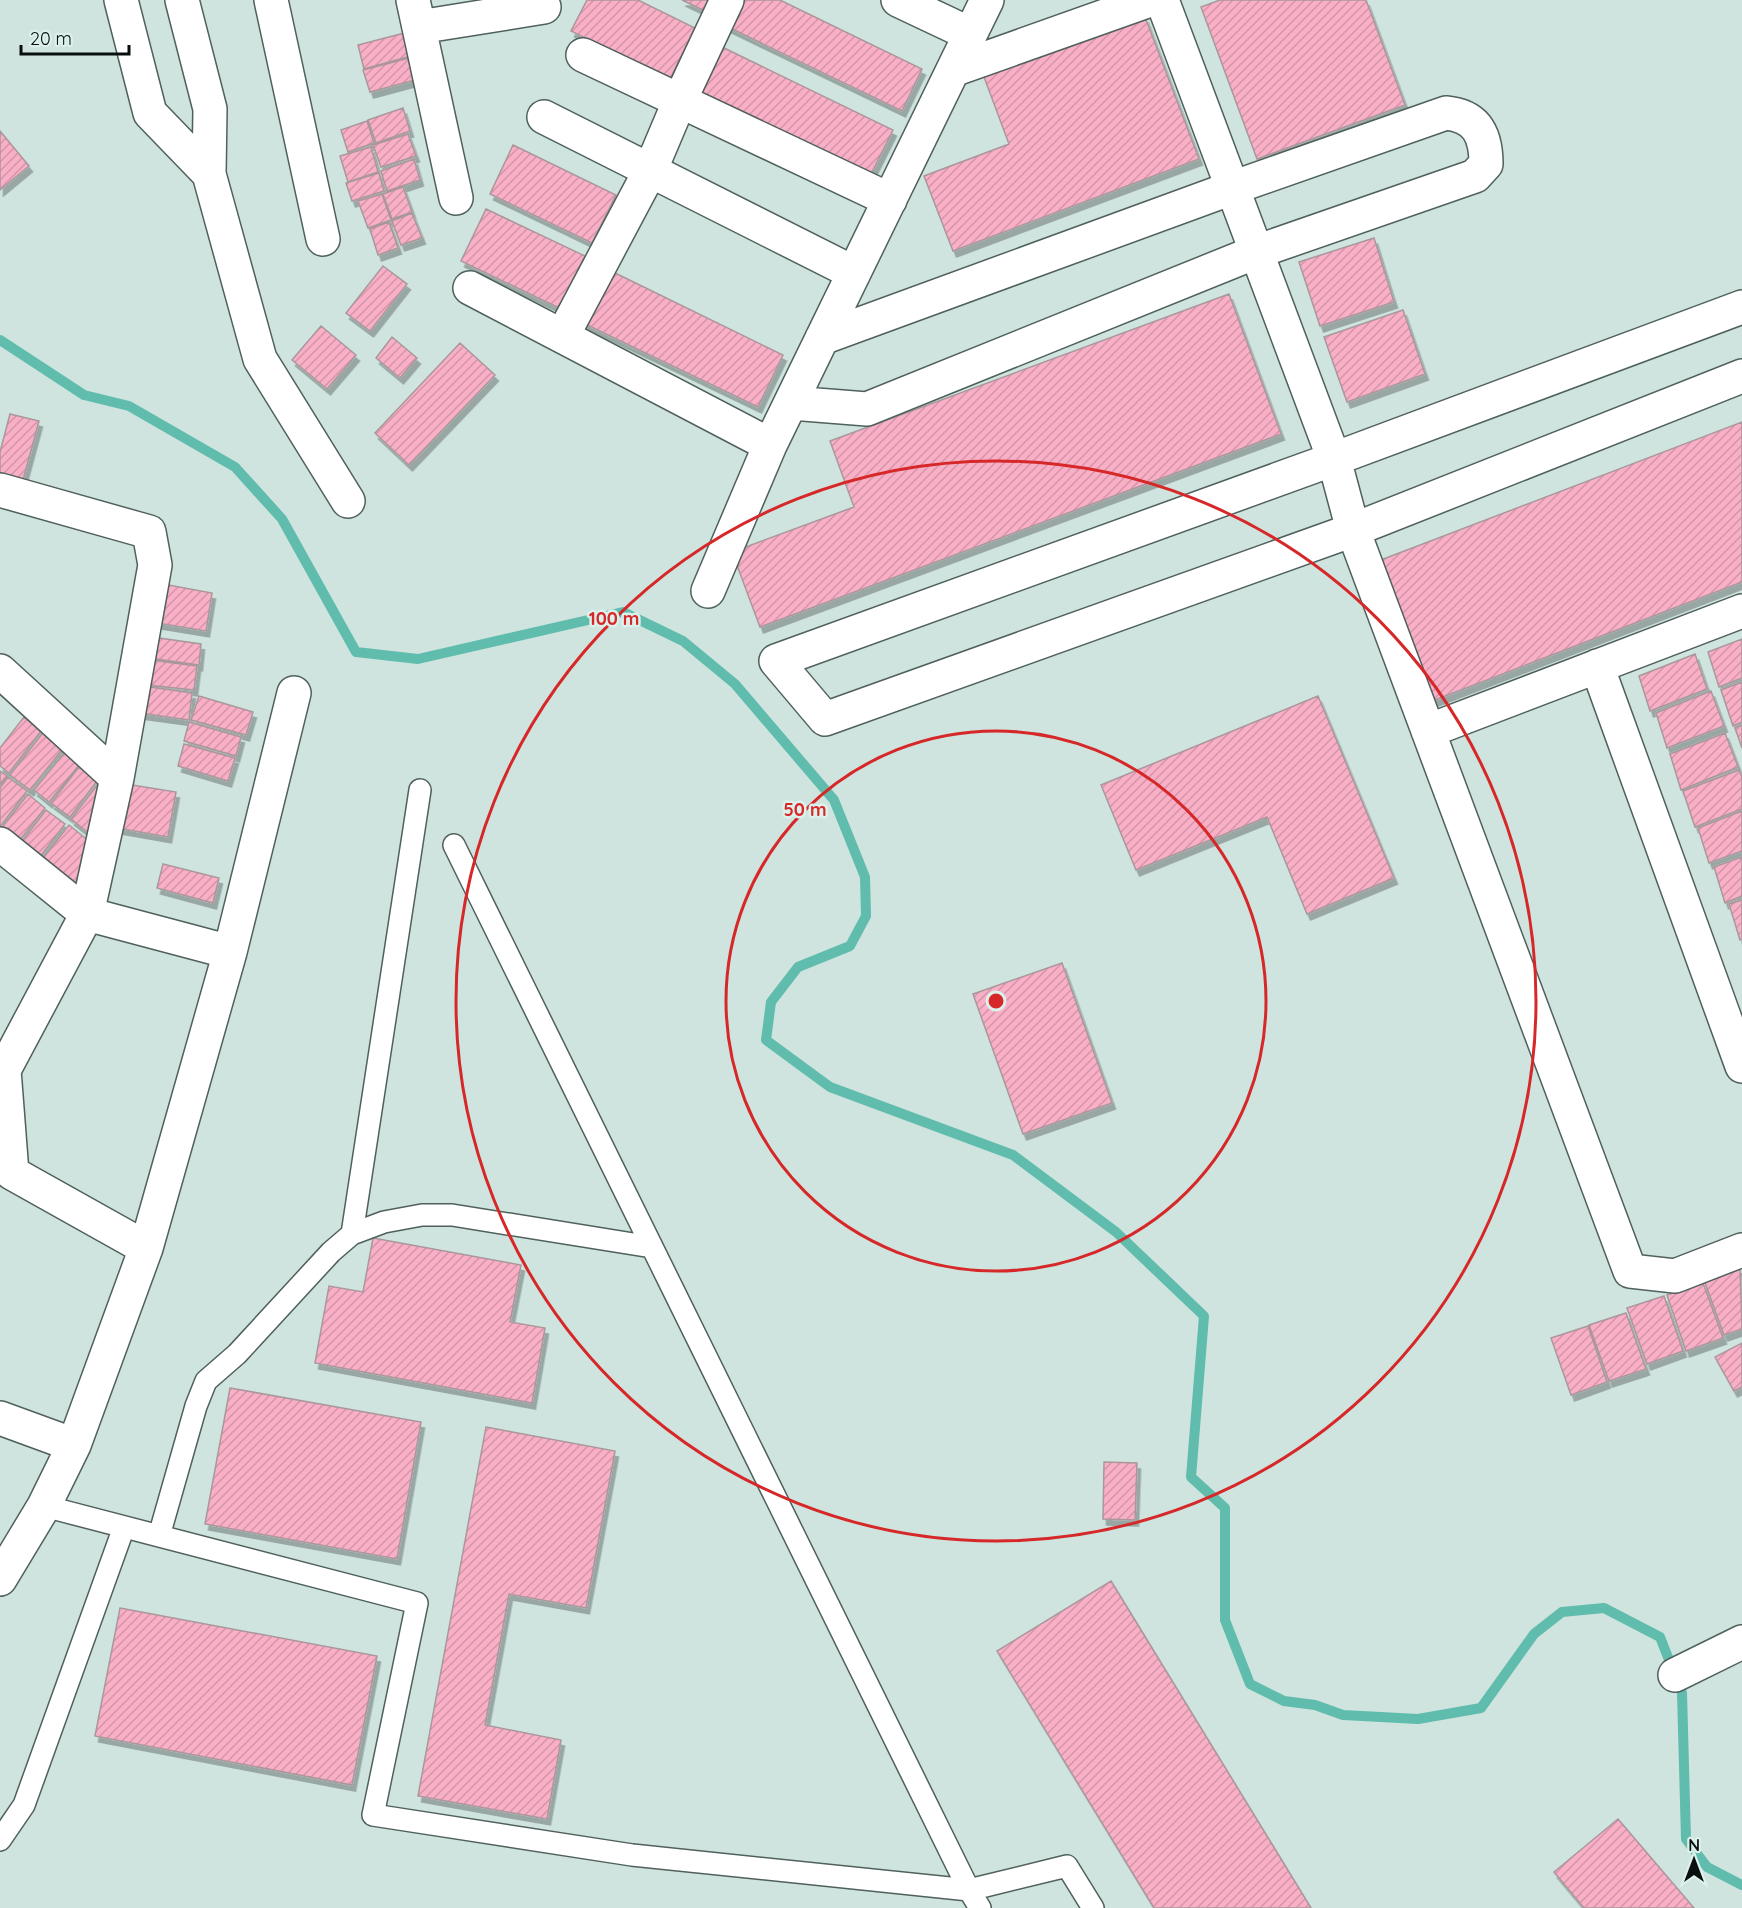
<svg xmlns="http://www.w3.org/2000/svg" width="1742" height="1908" font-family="Quicksand,sans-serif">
  <defs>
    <pattern id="building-hatch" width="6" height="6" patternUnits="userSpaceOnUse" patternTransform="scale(1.5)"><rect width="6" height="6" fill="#f9afc6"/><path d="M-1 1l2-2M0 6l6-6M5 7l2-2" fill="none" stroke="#d495a9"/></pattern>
    <filter id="shadow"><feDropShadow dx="3.5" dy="6" stdDeviation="0" flood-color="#0004"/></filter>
  </defs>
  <rect width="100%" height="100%" fill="#cfe4df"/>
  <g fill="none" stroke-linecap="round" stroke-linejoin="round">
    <path stroke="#60bcac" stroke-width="10" d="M0 340 84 395 129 406 235 467 282 519 356 652 418 659 623 612 683 641 735 684 834 800 865 877 866 916 850 946 798 967 771 1002 766 1040 830 1087 1013 1155 1116 1232 1204 1316 1191 1477 1225 1508V1620L1250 1684 1284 1701 1315 1705 1343 1715 1418 1719 1481 1708 1534 1634 1562 1612 1604 1608 1660 1637 1682 1693 1686 1839 1707 1867 1742 1885"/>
  </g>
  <path fill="url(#building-hatch)" stroke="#aa979c" stroke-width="1.5" filter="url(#shadow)" d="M587 0H638L695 28 670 79 571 31Z
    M682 0H710L705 11Z
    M739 0H780L922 69 902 111 726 26Z
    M1220 0H1366L1405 105 1257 159 1201 7Z
    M1145 17 1199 159 953 251 924 176 1009 144 984 77Z
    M412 31 418 54 364 69 358 45Z
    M720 46 893 130 867 182 695 98Z
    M409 58 415 80 370 92 363 70Z
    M403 108 410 131 376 143 368 120Z
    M367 121 374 143 348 152 341 130Z
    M0 131 29 166 0 190Z
    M408 134 416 156 381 167 373 145Z
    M513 145 616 195 592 243 490 194Z
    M371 147 378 172 348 182 340 156Z
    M414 159 420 180 387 191 381 171Z
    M379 173 384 191 352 201 346 183Z
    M403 187 412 212 392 219 383 194Z
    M382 194 391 220 368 228 358 201Z
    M486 209 585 256 559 308 461 261Z
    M412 213 422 238 401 245 392 221Z
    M389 222 398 248 378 255 370 229Z
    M1374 238 1394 302 1320 326 1299 262Z
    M383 266 407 284 370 331 346 313Z
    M609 270 783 355 758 407 583 323Z
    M1229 294 1281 434 760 627 732 552 854 507 830 441Z
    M1403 310 1425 374 1347 402 1324 337Z
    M321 326 356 355 327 389 292 360Z
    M392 337 417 358 400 378 376 358Z
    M460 343 495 375 409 465 375 433Z
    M10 414 39 421 23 480 0 474V452Z
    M1742 422V582L1427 703 1373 563Z
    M163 584 212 593 206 631 157 623Z
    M152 637 201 644 199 665 149 658Z
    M1742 639V678L1719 687 1708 652Z
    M1695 654 1707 689 1650 711 1639 676Z
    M150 660 197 666 194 690 147 685Z
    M1742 682V722L1733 726 1721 690Z
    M143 686 192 693 189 720 139 713Z
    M1711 691 1724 726 1667 748 1656 713Z
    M199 696 253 712 246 735 191 720Z
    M1318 696 1394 878 1307 914 1267 817 1136 870 1101 785Z
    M24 717 41 731 9 773 0 766V748Z
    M189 722 241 737 236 756 184 741Z
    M1742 725V748L1735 728Z
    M45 730 65 746 30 790 10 775Z
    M1725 733 1738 767 1681 790 1670 754Z
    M184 744 235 758 228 781 178 766Z
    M65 752 80 764 49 802 34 790Z
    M79 767 97 781 70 817 51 803Z
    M1739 770 1742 777V809L1695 827 1683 791Z
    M0 771 7 776 0 785Z
    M8 777 27 791 0 827V788Z
    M98 784 113 794 96 839 71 819Z
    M126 784 176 792 168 837 117 828Z
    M28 794 45 808 13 849 0 830Z
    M46 810 65 824 33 866 14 852Z
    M1742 811V851L1709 863 1698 828Z
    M69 825 100 850 81 904 36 867Z
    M1742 857V896L1725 903 1714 867Z
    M163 864 219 878 213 903 157 888Z
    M1742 900V939L1740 940 1729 904Z
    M1062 963 1112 1103 1023 1134 973 994Z
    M373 1238 521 1265 510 1322 545 1328 532 1403 315 1363 329 1286 363 1292Z
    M1740 1267 1742 1329 1724 1335 1704 1280Z
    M1703 1283 1723 1338 1686 1351 1667 1295Z
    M1664 1296 1683 1351 1647 1364 1627 1308Z
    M1626 1313 1646 1369 1609 1381 1589 1325Z
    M1588 1326 1607 1382 1571 1395 1551 1338Z
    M1742 1343V1387L1734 1391 1715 1357Z
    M230 1388 421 1422 397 1559 205 1524Z
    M486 1427 615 1451 586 1608 509 1594 485 1725 561 1740 547 1819 418 1796Z
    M1104 1462 1137 1463 1135 1520 1103 1519Z
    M1111 1581 1311 1908H1154L997 1651Z
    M120 1608 377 1656 352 1785 95 1736Z
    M1618 1819 1694 1908H1584L1554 1872Z"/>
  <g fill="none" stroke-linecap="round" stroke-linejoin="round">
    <g stroke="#4f605d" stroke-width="24">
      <path id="service" d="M454 845 969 1890 980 1908
        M352 1234 420 790
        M44 1506 417 1603 373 1815 632 1855 969 1890 1067 1866 1093 1908
        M159 1536 196 1406 206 1381 237 1354 331 1252 352 1234 384 1222 422 1215H452L652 1247
        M0 1840 24 1805 124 1527"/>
    </g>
    <g stroke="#4f605d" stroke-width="36">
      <path id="minor" d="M121 0 150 113 209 174
        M182 0 210 109 209 174 260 359 348 501
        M271 0 323 239
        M413 0 456 198
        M898 0 970 34
        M1162 0 1334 459 1353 530 1630 1271 1675 1276 1742 1250
        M419 27 544 7
        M583 55 890 200
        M953 70 1150 0
        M544 117 854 273
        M470 288 770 445
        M1742 307 1334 459 776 661 825 719 1353 530 1742 376
        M563 335 650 171 680 100 727 0
        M791 403 867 409 1256 252 1475 176 1486 164C1486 135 1477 116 1446 113L1232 188 822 338
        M0 490 149 532 155 565 117 778 87 914 4 1070
        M708 591 770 445 987 0
        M1597 666 1742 1066
        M0 671 117 778
        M1428 731 1742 611
        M0 844 87 914 230 952
        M0 1065 4 1070 12 1173 146 1248
        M0 1418 74 1445
        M0 1579 44 1506 74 1445 146 1248 230 952 294 693
        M1675 1675 1742 1642"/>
    </g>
    <use href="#service" stroke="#fff" stroke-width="21"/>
    <use href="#minor" stroke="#fff" stroke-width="33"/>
  </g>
  <g fill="none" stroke="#d62828" stroke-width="3">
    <circle cx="996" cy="1001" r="270"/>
    <circle cx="996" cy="1001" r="540"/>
  </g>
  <circle cx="996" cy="1001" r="9" fill="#d62828" stroke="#dcf1ec" stroke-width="3"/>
  <g font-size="18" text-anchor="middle" font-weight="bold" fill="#d62828" stroke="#dcf1ec" stroke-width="5" stroke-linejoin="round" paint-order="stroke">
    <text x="614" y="625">100 m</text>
    <text x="805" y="816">50 m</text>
  </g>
  <g transform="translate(1694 1860)" stroke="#dcf1ec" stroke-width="4.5" paint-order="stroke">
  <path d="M0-4.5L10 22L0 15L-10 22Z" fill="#080f0e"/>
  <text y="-9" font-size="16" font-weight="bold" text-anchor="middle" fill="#080f0e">N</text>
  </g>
  <path d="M21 45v9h108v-9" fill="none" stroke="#080f0e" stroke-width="3"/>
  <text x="30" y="45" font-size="18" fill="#080f0e" stroke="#dcf1ec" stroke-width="4.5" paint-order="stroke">20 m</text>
</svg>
